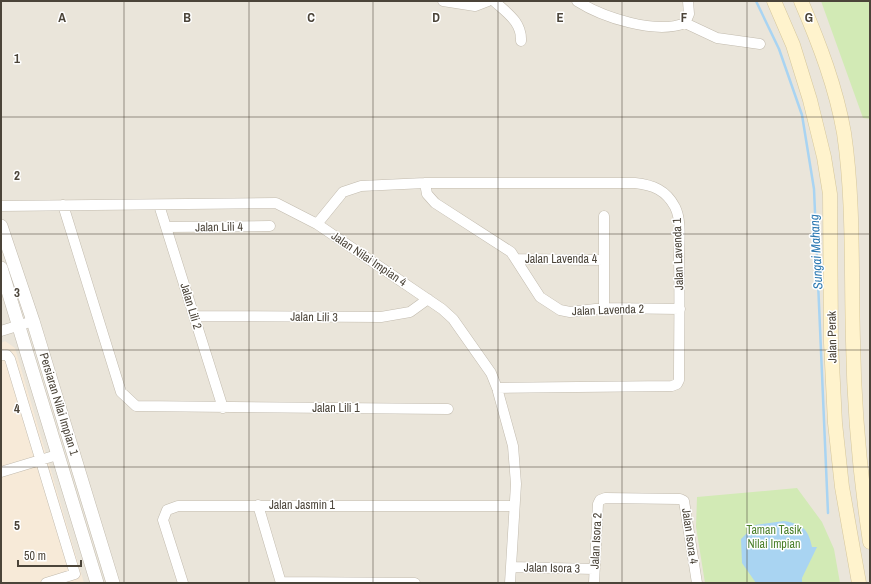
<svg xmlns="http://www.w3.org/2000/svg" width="871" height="584" font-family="'Archivo Narrow',sans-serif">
  <rect width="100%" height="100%" fill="#f6f3ec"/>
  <path fill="#eae5da" d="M1 1H870V583H1Z"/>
  <path fill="#f7ead8" d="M5 341 15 348 84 583H1V343Z"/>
  <path fill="#d2eab5" d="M821 1H870V119L863 118Z
    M797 488 822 522 834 549 840 583H705L696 527 697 497Z"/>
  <path fill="#a9d4f2" d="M784 521C802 524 808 528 812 547H817L802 578V583H756L742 563 741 539 755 525Z"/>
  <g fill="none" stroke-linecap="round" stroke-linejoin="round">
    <path stroke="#a9d4f2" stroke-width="2.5" d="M756 1 779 49 802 115 814 189 828 513"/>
    <g stroke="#c2bbae" stroke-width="11">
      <path id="minor" d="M443 1 475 6 488 1
        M494 1C507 13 522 22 521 41
        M577 1C602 17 656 35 685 23
        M685 23 717 38 760 44
        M685 23 689 14 688 1
        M425 183 427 194 435 203 511 252 540 297 560 310 570 312 604 308 680 309
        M63 205 121 392 136 406 448 409
        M159 205 223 408
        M1 206 276 203 317 224 442 309 453 319 491 373 497 388 513 446 516 484 510 583
        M604 216V308
        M317 224 343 192 361 186 425 183H635C653 185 666 190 675 207 682 221 679 242 679 258 680 299 679 339 679 380L677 384 672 386 497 388
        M167 227 270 226
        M517 259 604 260
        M194 316 381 317 410 312 428 299
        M1 331 33 321
        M1 355H7L10 359 75 574 46 583
        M1 472 57 455
        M258 505 281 583
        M511 567 594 569
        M281 582 415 583
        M183 583 163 520 167 510 178 506H514
        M594 583 598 504 600 500 605 498 680 499 684 501 697 583"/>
    </g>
    <g stroke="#c2bbae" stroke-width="14">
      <path id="tertiary" d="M1 226 33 321 113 583
        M1 268 97 583"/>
    </g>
    <g stroke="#d6c79b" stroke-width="15">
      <path id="secondary" d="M774 1 793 45 810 100 824 157 830 194 831 343 835 423 842 487 859 583
        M801 1C819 43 836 87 844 133 854 201 851 271 853 341 854 408 860 475 870 542"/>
    </g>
    <use href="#minor" stroke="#fff" stroke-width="10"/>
    <use href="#tertiary" stroke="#fff" stroke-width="13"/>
    <use href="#secondary" stroke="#fff3cd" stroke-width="14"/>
  </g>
  <path fill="none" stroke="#4b4439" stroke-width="1" stroke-opacity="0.55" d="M124 1V583M249 1V583M373 1V583M498 1V583M622 1V583M747 1V583M1 117H870M1 234H870M1 350H870M1 467H870"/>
  <g text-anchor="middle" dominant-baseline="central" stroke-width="3" stroke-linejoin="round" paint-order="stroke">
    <g font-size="12" fill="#4b4439" stroke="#fff">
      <text transform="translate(219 227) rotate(-1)">Jalan Lili 4</text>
      <text transform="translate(678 254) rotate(-92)">Jalan Lavenda 1</text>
      <text transform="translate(369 259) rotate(34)">Jalan Nilai Impian 4</text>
      <text x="561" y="259">Jalan Lavenda 4</text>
      <text transform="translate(191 306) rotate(73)">Jalan Lili 2</text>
      <text transform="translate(608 310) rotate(-2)">Jalan Lavenda 2</text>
      <text transform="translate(314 317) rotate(1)">Jalan Lili 3</text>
      <text transform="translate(832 337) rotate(-91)">Jalan Perak</text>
      <text transform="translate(59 404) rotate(73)">Persiaran Nilai Impian 1</text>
      <text x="336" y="408">Jalan Lili 1</text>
      <text x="302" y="505">Jalan Jasmin 1</text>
      <text transform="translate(690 536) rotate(82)">Jalan Isora 4</text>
      <text transform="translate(596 541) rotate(-87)">Jalan Isora 2</text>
      <text transform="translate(552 568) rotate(1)">Jalan Isora 3</text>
    </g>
    <g font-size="12" fill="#4a7f2a" stroke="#fff">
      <text x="774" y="530">Taman Tasik<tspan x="774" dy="14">Nilai Impian</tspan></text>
    </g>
    <g font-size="13" font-style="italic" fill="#2e7ab2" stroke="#fff">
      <text transform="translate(816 252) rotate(-93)">Sungai Mahang</text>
    </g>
  </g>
  <g font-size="13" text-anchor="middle" font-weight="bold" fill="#4b4439" stroke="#fff" stroke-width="3" stroke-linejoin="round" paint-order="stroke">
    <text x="62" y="22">A</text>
    <text x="187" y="22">B</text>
    <text x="311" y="22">C</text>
    <text x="436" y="22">D</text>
    <text x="560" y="22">E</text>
    <text x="684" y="22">F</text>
    <text x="809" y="22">G</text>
    <text x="17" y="63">1</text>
    <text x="17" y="180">2</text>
    <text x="17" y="297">3</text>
    <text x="17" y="413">4</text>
    <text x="17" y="530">5</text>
  </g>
  <rect width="871" height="584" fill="none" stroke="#4b4439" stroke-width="4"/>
  <path d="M18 560v6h63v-6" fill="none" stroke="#4b4439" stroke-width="2"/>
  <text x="24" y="560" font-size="12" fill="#4b4439" stroke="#ffffff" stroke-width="3" paint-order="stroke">50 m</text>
</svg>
